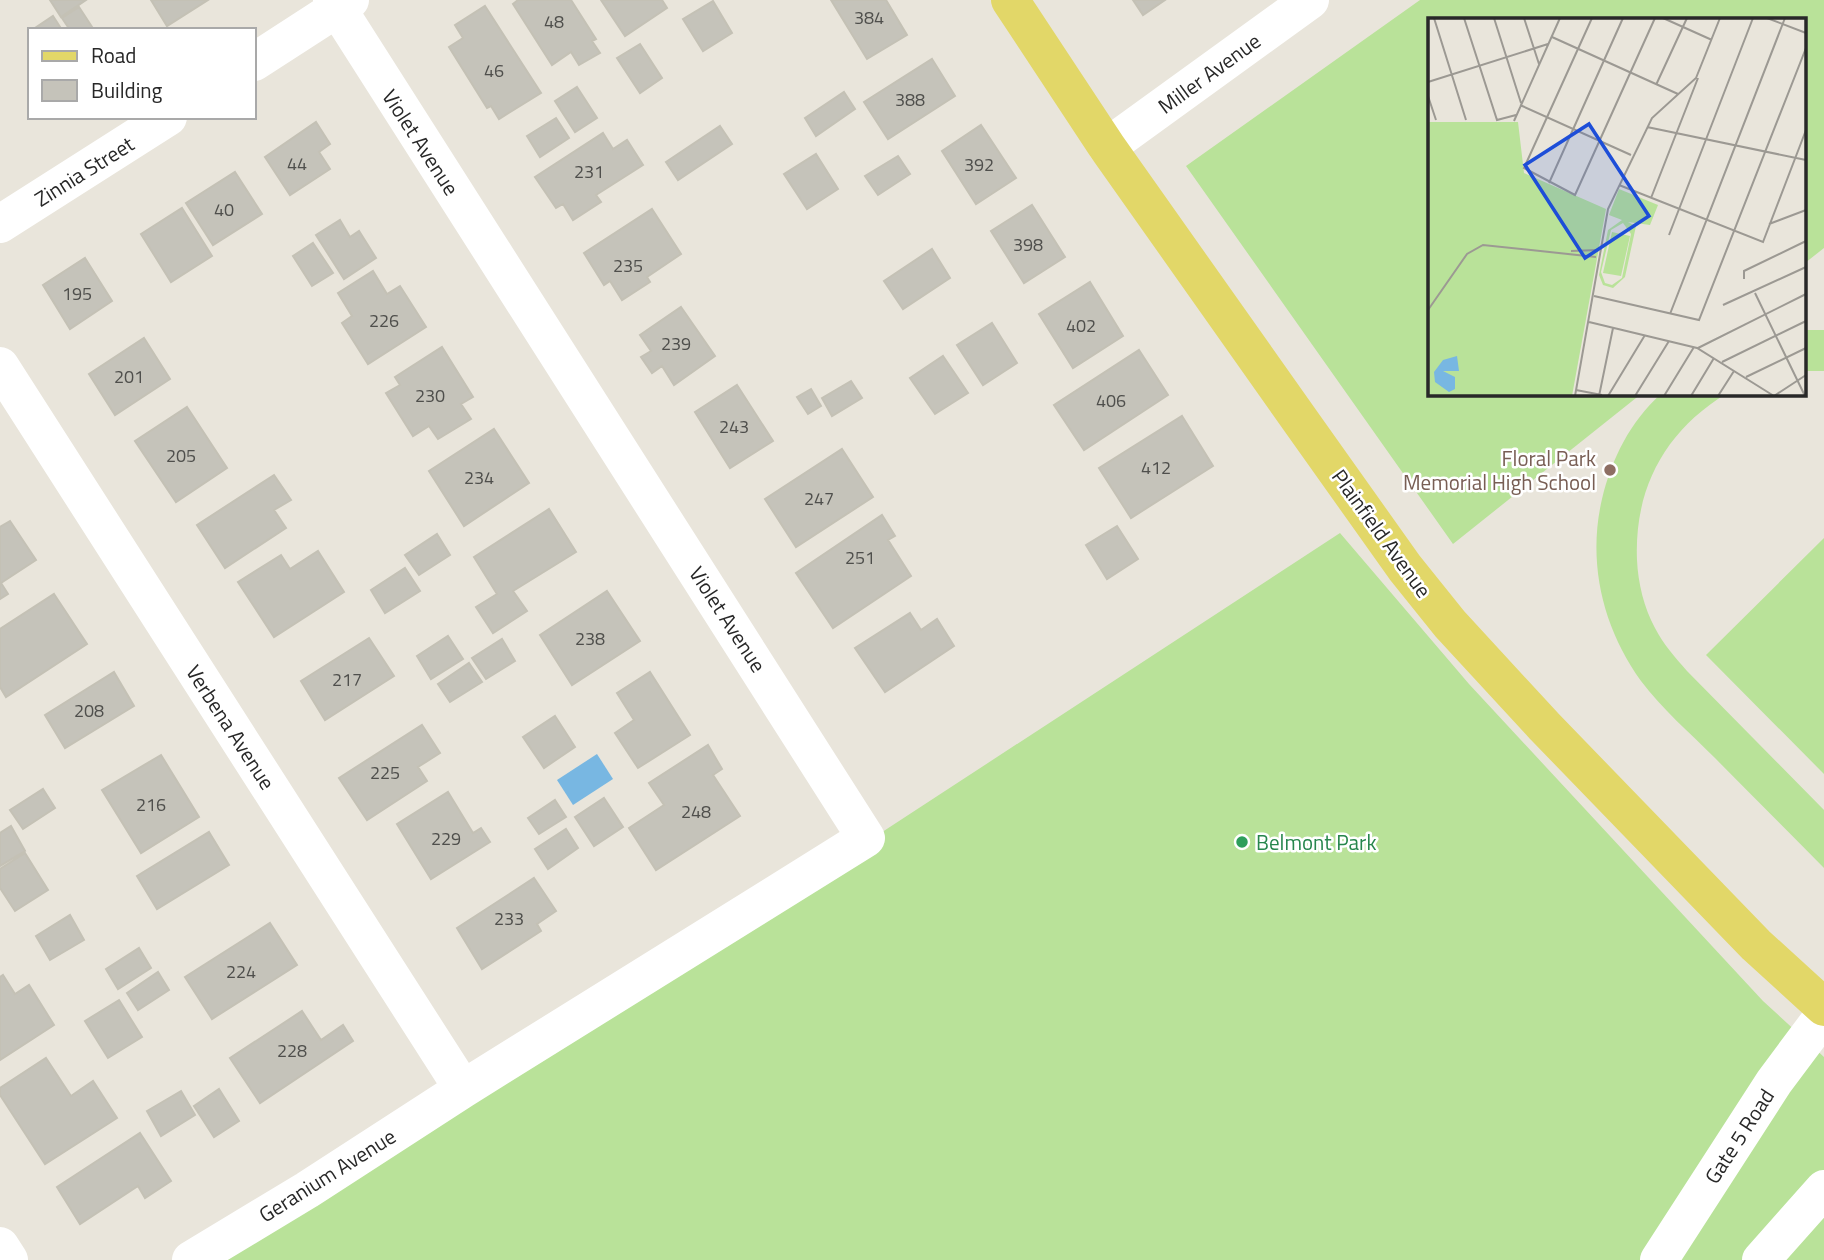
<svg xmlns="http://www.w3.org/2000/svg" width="1824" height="1260" font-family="'Titillium Web',sans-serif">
  <rect width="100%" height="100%" fill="#e9e5db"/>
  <path fill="#b9e299" d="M1420 0H1824V248L1805 263V19H1430V394H1641L1453 544 1186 166Z
    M1805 330H1824V371H1805Z
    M1661 394H1726C1665 431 1634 489 1637 560 1638 583 1644 608 1655 628 1663 644 1675 657 1687 671L1824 810V868C1788 831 1751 795 1715 758 1690 733 1662 709 1641 681 1603 628 1587 563 1602 499 1612 458 1630 422 1661 394Z
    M1340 533 1469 684 1763 1001 1824 1057V1260H227Z
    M1824 538V774L1706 655Z"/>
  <path fill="#78b7e2" d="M597 754 613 779 573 805 557 780Z"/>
  <path fill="#c5c3ba" stroke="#c4c1b5" stroke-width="2" d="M50 0H86L61 17Z
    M151 0H208L167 26Z
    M518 0H571L596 39 592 41 600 53 579 65 571 52 552 65 513 4Z
    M601 0H662L667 8 625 36Z
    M831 0H886L907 35 867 59Z
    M1133 0H1165L1143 15Z
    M713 1 732 33 703 51 683 19Z
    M485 6 541 93 499 119 491 106 487 108 449 47 463 38 455 25Z
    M79 7 94 30H70L62 18Z
    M53 16 62 30H32Z
    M640 44 662 78 640 93 617 58Z
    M932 59 955 96 888 139 864 102Z
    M577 87 597 118 575 132 555 101Z
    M844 92 855 109 816 136 805 118Z
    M556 118 569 138 540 157 527 136Z
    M316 122 330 144 319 152 330 169 290 195 265 157Z
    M981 125 1016 178 976 204 942 151Z
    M720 126 732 144 678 180 666 162Z
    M603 133 613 149 627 140 643 165 596 195 601 202 573 220 563 204 556 208 535 177Z
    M816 154 838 189 807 209 784 174Z
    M898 156 910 174 878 195 865 176Z
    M235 172 262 214 213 245 186 203Z
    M1032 205 1065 257 1024 283 991 231Z
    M182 208 212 256 171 282 141 234Z
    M652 209 681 254 647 277 650 282 622 300 610 281 604 285 584 253Z
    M340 220 350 237 359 231 376 258 344 279 316 235Z
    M313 243 333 273 312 286 293 256Z
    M932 249 950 278 903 309 884 281Z
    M85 258 112 301 70 329 43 285Z
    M373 271 387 294 400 286 426 327 368 364 342 323 352 316 338 293Z
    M1090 282 1123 336 1073 368 1039 314Z
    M681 307 715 356 674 385 662 366 652 373 641 357 651 351 640 335Z
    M992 323 1017 363 983 385 957 345Z
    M144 338 170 379 115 415 89 374Z
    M442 347 473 397 461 404 471 419 438 439 429 426 413 436 386 393 400 385 395 377Z
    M1139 350 1168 395 1084 450 1054 405Z
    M943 356 968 393 935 414 910 378Z
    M851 381 862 398 832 416 822 398Z
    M737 385 773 441 730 468 695 412Z
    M811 389 821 406 808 414 797 397Z
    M187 407 227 468 176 502 135 441Z
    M1182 416 1213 466 1131 518 1099 468Z
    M494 429 529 483 464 526 429 471Z
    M842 449 873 497 796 547 765 499Z
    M274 475 291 500 274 510 286 528 225 568 197 525Z
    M549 509 576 552 513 591 527 611 493 633 476 607 497 594 474 557Z
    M882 515 895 536 888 540 911 576 833 628 796 573Z
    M10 521 36 560 1 583 8 594 0 599V527Z
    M1117 526 1138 559 1107 579 1086 545Z
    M437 534 450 555 419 575 405 555Z
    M318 551 344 592 274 637 238 582 281 555 290 569Z
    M405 568 420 591 385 613 371 590Z
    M607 591 640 641 572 685 540 635Z
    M54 594 87 644 6 697 0 687V629Z
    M910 613 921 630 937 619 954 646 885 692 855 648Z
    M448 636 463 659 431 679 417 656Z
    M369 638 394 676 325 720 301 681Z
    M502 639 515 661 486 679 472 658Z
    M469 663 482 682 450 702 438 684Z
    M114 672 134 706 65 748 45 715Z
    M650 672 690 735 638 768 615 733 634 720 617 693Z
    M555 716 575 747 544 768 523 737Z
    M422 725 440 753 418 767 427 781 367 820 339 778Z
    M708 745 722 769 713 775 740 816 656 870 629 828 664 805 649 783Z
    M161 755 199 817 141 853 102 790Z
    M43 789 55 808 23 829 10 810Z
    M448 792 473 833 481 828 490 842 431 879 397 824Z
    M604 798 623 827 594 846 575 817Z
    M555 800 566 817 539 834 528 818Z
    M11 826 25 851 0 866V833Z
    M566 829 578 848 548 869 535 849Z
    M209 832 229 865 157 909 137 876Z
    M25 853 48 890 15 911 0 888V869Z
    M534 878 556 911 537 924 541 931 482 969 457 928Z
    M70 915 84 940 50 960 36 936Z
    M270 923 297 965 212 1019 185 977Z
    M139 948 151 968 118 989 106 969Z
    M158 972 169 990 138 1010 127 993Z
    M3 975 15 994 29 985 54 1025 0 1060V977Z
    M119 1000 142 1037 108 1058 85 1021Z
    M302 1011 321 1040 343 1025 353 1041 260 1103 230 1058Z
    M46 1058 71 1096 93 1081 117 1118 45 1164 0 1095V1088Z
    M219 1089 239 1121 214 1137 194 1106Z
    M181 1091 195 1115 161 1136 147 1111Z
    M140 1133 171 1181 145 1198 138 1186 80 1224 57 1187Z"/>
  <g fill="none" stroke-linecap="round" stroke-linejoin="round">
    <path stroke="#fff" stroke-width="38" d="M254 62 350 0
      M1107 147 1310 0
      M0 224 168 117
      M0 366 463 1089
      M0 1246 9 1260
      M191 1260 307 1190 463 1089 866 838 332 0
      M1659 1260 1774 1082 1824 1015
      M1761 1260 1824 1189"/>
    <path stroke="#e2d768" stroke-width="38" d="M1010 0 1107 147 1302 423 1405 568 1450 624 1544 726 1756 945 1824 1007"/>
  </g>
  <circle fill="#8d6e63" stroke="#fff" stroke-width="2.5" cx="1610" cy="470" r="7"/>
  <circle fill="#2e9e5b" stroke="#fff" stroke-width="2.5" cx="1242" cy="842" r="7"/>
  <g text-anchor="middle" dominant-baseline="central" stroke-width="5" stroke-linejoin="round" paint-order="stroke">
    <g font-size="18" fill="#4f4f4c">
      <text x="869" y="17">384</text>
      <text x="554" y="21">48</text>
      <text x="494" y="70">46</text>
      <text x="910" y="99">388</text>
      <text x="297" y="163">44</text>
      <text x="979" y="164">392</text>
      <text x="589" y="171">231</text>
      <text x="224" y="209">40</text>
      <text x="1028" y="244">398</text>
      <text x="628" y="265">235</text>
      <text x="77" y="293">195</text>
      <text x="384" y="320">226</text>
      <text x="1081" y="325">402</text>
      <text x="676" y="343">239</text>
      <text x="129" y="376">201</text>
      <text x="430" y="395">230</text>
      <text x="1111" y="400">406</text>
      <text x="734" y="426">243</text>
      <text x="181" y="455">205</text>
      <text x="1156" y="467">412</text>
      <text x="479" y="477">234</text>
      <text x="819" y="498">247</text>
      <text x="860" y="557">251</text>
      <text x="590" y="638">238</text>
      <text x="347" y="679">217</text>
      <text x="89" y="710">208</text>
      <text x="385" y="772">225</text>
      <text x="151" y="804">216</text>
      <text x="696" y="811">248</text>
      <text x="446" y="838">229</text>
      <text x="509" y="918">233</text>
      <text x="241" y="971">224</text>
      <text x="292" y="1050">228</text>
    </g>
    <g font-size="21" fill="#282828" stroke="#fff">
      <text transform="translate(1209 73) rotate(-36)">Miller Avenue</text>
      <text transform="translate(421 142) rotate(57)">Violet Avenue</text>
      <text transform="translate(84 171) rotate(-32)">Zinnia Street</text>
      <text transform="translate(1382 533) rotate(54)">Plainfield Avenue</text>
      <text transform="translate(728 619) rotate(57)">Violet Avenue</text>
      <text transform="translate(231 727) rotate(57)">Verbena Avenue</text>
      <text transform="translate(1739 1136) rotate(-57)">Gate 5 Road</text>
      <text transform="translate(327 1175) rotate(-32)">Geranium Avenue</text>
    </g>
    <g font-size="21" fill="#785e54" stroke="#fff" text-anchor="end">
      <text x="1596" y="458">Floral Park<tspan x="1596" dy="24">Memorial High School</tspan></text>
    </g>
    <g font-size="21" fill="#27864d" stroke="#fff" text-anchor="start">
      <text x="1256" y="842">Belmont Park</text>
    </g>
  </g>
  <g transform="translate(1428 18)">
    <rect width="378" height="378" fill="#e9e5db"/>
    <path d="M0 104H90L96 155 178 191 144 378H0ZM191 171 230 187 222 207 200 204 208 208 197 259 185 270 175 267 171 257 180 212 194 202 181 197ZM195 205 203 216 194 260 184 267 177 265 173 254 183 212ZM184 214 202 218 193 258 175 255Z" fill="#b9e299" fill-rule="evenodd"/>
    <path d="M29 338 31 353H15L27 359V371L21 374 7 364 6 354 15 342Z" fill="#78b7e2"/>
    <path fill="none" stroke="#9c9993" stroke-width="2" d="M6 0 38 102M36 0 69 102 88 97M66 0 93 85M96 0 111 46M164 0 96 150 147 177 227 0M235 0 284 22M339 0 378 15M124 19 250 76M0 64 120 26M228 67 259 0M0 78 8 102M92 87 203 137M86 103 132 0M219 109 378 142M121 165 195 0M191 167 335 224 378 112M223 180 270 60M341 206 378 192M241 217 325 0M143 233 170 232M316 261V253L378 223M327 275 377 378M166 278 271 302 378 30M295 287 378 249M0 292 39 236 55 227 168 239M242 296 357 0M161 304 269 330 346 378M270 330 378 276M294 344 378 303M318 359 378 330M148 372 174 377M147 378 180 191 224 100 268 60 292 0M171 378 185 310M180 378 217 317M207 378 241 323M236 378 266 329M263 378 286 340M290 378 306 353M346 378 378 357"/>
    <path fill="#1d4ed8" fill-opacity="0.15" stroke="#1d4ed8" stroke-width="3.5" d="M161 106 221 198 157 240 97 147Z"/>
    <rect width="378" height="378" fill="none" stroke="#282828" stroke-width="3.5"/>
  </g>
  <rect x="28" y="28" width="228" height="91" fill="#ffffff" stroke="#a9a9a9" stroke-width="2"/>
  <rect x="42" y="51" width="35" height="10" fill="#e2d768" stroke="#a9a9a9" stroke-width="2"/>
  <text x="91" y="63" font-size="21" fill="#282828">Road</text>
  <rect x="42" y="80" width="35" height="21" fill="#c5c3ba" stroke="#a9a9a9" stroke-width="2"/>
  <text x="91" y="98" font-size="21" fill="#282828">Building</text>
</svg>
